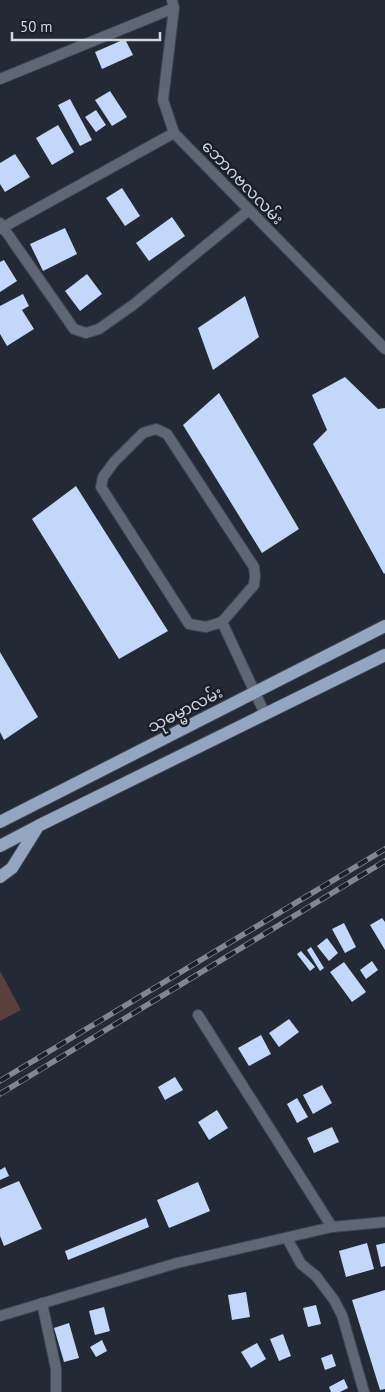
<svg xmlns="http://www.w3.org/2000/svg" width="385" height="1392" font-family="'PT Sans','Noto Sans Myanmar',sans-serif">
  <rect width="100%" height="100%" fill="#232a35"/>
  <path fill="#5b3f3e" d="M0 971 21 1010 0 1021Z"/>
  <path fill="#c2d7f9" d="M125 39 133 55 102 69 95 52Z
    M110 91 127 117 112 126 95 100Z
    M70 99 92 140 80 146 58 105Z
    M96 110 106 125 96 132 85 117Z
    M58 125 74 152 52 165 36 138Z
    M15 154 30 177 5 192 0 184V163Z
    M122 188 140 216 125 226 106 198Z
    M172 217 185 236 149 261 136 243Z
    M65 228 77 254 43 271 30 244Z
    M4 260 17 281 0 292V262Z
    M87 274 102 294 80 311 65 291Z
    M23 294 29 306 22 310 34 329 7 346 0 334V306Z
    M245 296 259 337 213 370 198 328Z
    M345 377 378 409 385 408V573L384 574 313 444 327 430 312 395Z
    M219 393 299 529 262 553 183 425Z
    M76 486 168 631 119 659 32 519Z
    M0 652 38 717 4 740 0 732Z
    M382 918 385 922V950L370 925Z
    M344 923 356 947 345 953 332 929Z
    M327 938 338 953 329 961 317 946Z
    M311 947 324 968 320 971 307 950Z
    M301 951 315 967 310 971 297 954Z
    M372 961 378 970 366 979 360 970Z
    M344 962 366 992 352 1002 330 972Z
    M289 1019 299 1032 279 1047 269 1033Z
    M261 1035 271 1054 249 1066 238 1048Z
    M175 1077 183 1090 165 1100 158 1087Z
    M322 1085 332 1103 313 1114 303 1095Z
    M297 1098 308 1117 297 1123 287 1104Z
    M217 1110 228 1128 209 1140 198 1122Z
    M332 1127 339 1142 314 1153 307 1138Z
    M5 1167 9 1176 0 1180V1170Z
    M19 1181 42 1229 4 1246 0 1236V1189Z
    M198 1182 210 1211 169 1228 157 1200Z
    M146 1218 149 1227 68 1260 65 1251Z
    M367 1243 374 1269 346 1277 339 1251Z
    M385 1243V1266L381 1267 376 1245Z
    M385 1290V1389L380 1390 352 1300Z
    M246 1292 250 1317 232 1320 228 1295Z
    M316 1305 321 1324 308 1327 303 1308Z
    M104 1307 110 1331 95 1335 89 1311Z
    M69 1323 79 1358 64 1362 54 1328Z
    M283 1334 291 1356 279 1361 270 1339Z
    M102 1340 107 1351 96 1357 90 1347Z
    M257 1343 266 1359 251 1368 241 1352Z
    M332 1354 336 1366 325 1370 321 1358Z
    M344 1379 348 1388 340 1392H331L329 1387Z"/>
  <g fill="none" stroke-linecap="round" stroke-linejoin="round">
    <g stroke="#3f4650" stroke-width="12">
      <path id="service" d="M198 1015 332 1227
        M287 1238 301 1264 316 1276 334 1300 342 1315 364 1392
        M42 1303 56 1369V1392"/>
    </g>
    <g stroke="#3f4650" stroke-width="12">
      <path id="minor" d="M172 0 174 8 163 100 174 133 385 349
        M0 79 174 8
        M0 223 74 329 86 333 99 329 133 305 249 210
        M0 229 174 133
        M156 429 167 434 254 567 255 576 254 585 222 622 206 627 189 624 101 487 103 477 114 462 143 433Z
        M222 622 265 714
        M0 1316 177 1263 332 1227 385 1222"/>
    </g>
    <g stroke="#3f4650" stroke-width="14">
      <path id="primary" d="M0 822 385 626
        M0 846 38 826 385 655
        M0 877 12 868 37 828"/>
    </g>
    <use href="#service" stroke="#5f6775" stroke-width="10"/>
    <use href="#minor" stroke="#5f6775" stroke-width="10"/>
    <use href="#primary" stroke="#94a5c0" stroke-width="12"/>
    <g stroke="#818790" stroke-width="5.5">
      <path id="rail" d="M0 1081 385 849
        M0 1094 385 861"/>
    </g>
    <use href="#rail" stroke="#1a202b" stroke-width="4" stroke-dasharray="11" stroke-linecap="butt"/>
  </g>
  <g text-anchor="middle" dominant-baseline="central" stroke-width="5" stroke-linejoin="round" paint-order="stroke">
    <g font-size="16" fill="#d3d8df" stroke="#1a202b">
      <text transform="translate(243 182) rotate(46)">ဘောဂဗလလမ်း</text>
      <text transform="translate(185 709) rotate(-27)">သုဓမ္မာလမ်း</text>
    </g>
  </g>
  <path d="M12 32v8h148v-8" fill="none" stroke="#d3d8df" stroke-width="2.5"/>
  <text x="20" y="32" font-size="15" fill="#d3d8df" stroke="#1a202b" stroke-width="4" paint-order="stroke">50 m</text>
</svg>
